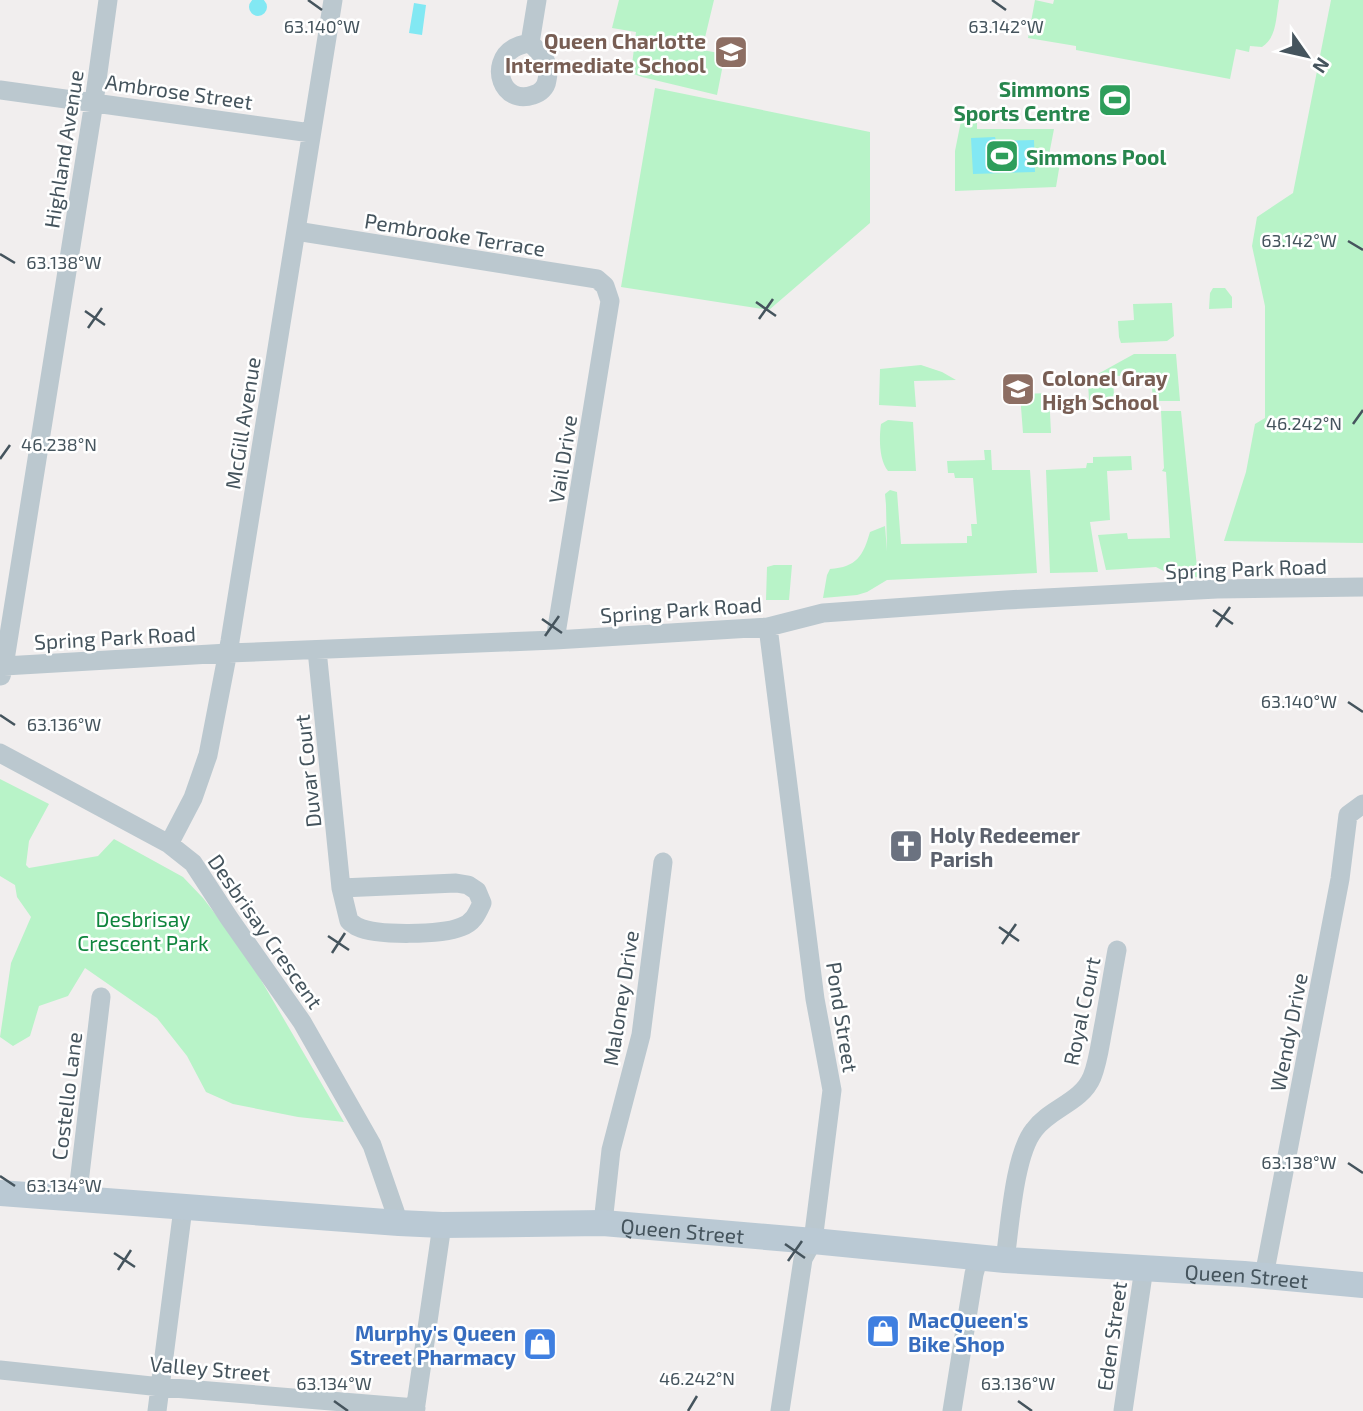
<svg xmlns="http://www.w3.org/2000/svg" width="1363" height="1411" font-family="'Exo 2',sans-serif">
  <rect width="100%" height="100%" fill="#f1eeee"/>
  <path fill="#b8f3c8" d="M619 0H714L702 50 725 54 717 95 642 77 631 73 636 32 612 28Z
    M1035 0 1053 4 1054 0H1279C1276 16 1277 38 1262 47L1250 46 1249 52 1236 49 1230 79 1076 50V46L1028 38Z
    M1331 0H1363V543L1224 541 1246 472 1255 424 1265 418V306L1252 246 1257 217 1293 193Z
    M655 88 870 132V223L769 310 621 287Z
    M977 115V129H1054L1048 160 1060 163 1056 187 955 191V151L962 116Z
    M1213 288H1225L1232 297V308L1209 309 1210 293Z
    M1172 303 1174 336 1167 341 1121 343 1119 337 1118 321 1134 320 1133 304Z
    M1134 354H1176L1180 401H1153L1151 375 1113 376 1114 396 1110 397V399L1089 400 1088 382 1096 375Z
    M921 365 942 372 956 380 914 381 916 407 879 405 880 369Z
    M1049 393 1051 433H1023L1020 394Z
    M1161 411H1181L1198 577 1177 578 1156 567 1106 570 1098 535 1127 533 1128 539 1170 538 1166 472 1162 471 1164 468Z
    M888 420 913 422 916 471H888C879 460 879 438 881 424Z
    M984 450H991L992 470H1030L1037 573 887 580 867 592 857 595 823 598 827 575 830 569C857 567 863 556 870 532L885 526 887 551 886 505 885 494 890 490 897 492 901 544 967 543V536H972L971 524H977L973 478H955L954 473H948L947 461 985 460Z
    M1131 456 1132 470 1107 471 1110 520 1090 522 1098 572 1050 573 1046 470 1086 468 1087 463H1093V457Z
    M774 565H792L789 600H766L767 567Z
    M0 779 49 804 29 841 26 865 29 868 98 856 114 839 183 877 203 898 236 941 254 968 344 1122 298 1117 233 1104 206 1092 187 1056 157 1018 85 968 68 996 39 1006 30 1036 13 1046 0 1037 11 963 31 917 17 897 15 885 0 876Z"/>
  <path fill="#82e8f3" d="M249 7a9 9 0 1 1 18 0a9 9 0 1 1-18 0Z
    M414 3 426 5 422 35 409 33Z
    M995 137 996 141 1034 140 1035 172 973 174 971 138Z"/>
  <g fill="none" stroke-linecap="round" stroke-linejoin="round">
    <path stroke="#bbc8cf" stroke-width="19" d="M530 43C542 54 551 63 547 80 546 88 540 93 533 95 502 106 488 63 514 48 519 45 525 44 530 43Z
      M530 43 537 0
      M0 90 311 133
      M296 231 597 279 605 286 610 301 555 640
      M768 627 815 999 832 1090 813 1241 803 1259 780 1411
      M317 650 341 888 349 921C352 923 355 926 358 927 376 936 442 935 461 927 473 923 477 914 482 903L477 891 468 885 456 883 341 888
      M0 668 4 666 228 653 555 640 768 627 823 613 1006 600 1217 589 1363 587
      M1 676 4 666 94 102 108 0
      M0 753 169 844 193 863 229 918 302 1022 372 1145 399 1223
      M169 844 193 798 208 755 230 641 333 0
      M77 1200 101 997
      M603 1223 611 1150 641 1035 663 862
      M1005 1260C1010 1226 1014 1155 1034 1130 1050 1108 1081 1103 1092 1077 1098 1062 1100 1045 1103 1029 1108 1003 1112 977 1117 950
      M1264 1276 1340 879 1348 815 1363 804
      M0 1370 161 1387 416 1408
      M157 1411 183 1208
      M415 1411 442 1225
      M952 1411 974 1274 979 1257
      M1123 1411 1144 1268"/>
    <path stroke="#bac9d4" stroke-width="26" id="s1" d="M0 1193 399 1223 442 1225 603 1223 813 1241 1005 1260 1244 1274 1363 1285"/>
  </g>
  <path fill="none" stroke="#45545d" stroke-width="2.5" d="M308 0 322 10M992 0 1006 10M1348 241 1363 250M0 254 15 263M756 302 776 316M85 311 105 325M759 319 773 299M88 328 102 308M1353 424 1363 410M0 459 10 445M1213 610 1233 624M542 619 562 633M1216 627 1230 607M545 636 559 616M1348 702 1363 712M0 715 15 725M999 927 1019 941M328 936 349 950M1002 944 1016 924M332 953 345 933M1348 1163 1363 1173M0 1176 15 1186M785 1244 805 1258M114 1253 135 1267M788 1261 802 1241M118 1270 131 1250M334 1401 348 1411M1018 1401 1032 1411M688 1411 697 1396"/>
  <defs>
    <g id="school-square" transform="scale(1.75)"><rect x="-9" y="-9" width="18" height="18" rx="4" fill="#8d6e63" stroke="#fff"/><path d="M0-5L7-2L0 1L-7-2ZM-4 1L0 2.5L4 1V4Q0 6-4 4Z" fill="#fff"/></g>
    <g id="stadium-square" transform="scale(1.75)"><rect x="-9" y="-9" width="18" height="18" rx="4" fill="#2e9e5b" stroke="#fff"/><path d="M0-5a6.5 5 0 1 0 0 10a6.5 5 0 1 0 0-10ZM-3.5-1.8h7v3.6h-7Z" fill="#fff"/></g>
    <g id="church-square" transform="scale(1.75)"><rect x="-9" y="-9" width="18" height="18" rx="4" fill="#6b7280" stroke="#fff"/><path d="M-1.2-6h2.4v3.5h3.3v2.4h-3.3V6h-2.4V-.1h-3.3v-2.4h3.3Z" fill="#fff"/></g>
    <g id="shop-square" transform="scale(1.75)"><rect x="-9" y="-9" width="18" height="18" rx="4" fill="#3f7fe0" stroke="#fff"/><path d="M-5-2.5h2.3a2.7 3.5 0 0 1 5.4 0H5L5.5 6h-11ZM-1.5-2.5h3a1.5 2.3 0 0 0-3 0Z" fill="#fff"/></g>
  </defs>
  <g fill-rule="evenodd">
    <use href="#school-square" x="731" y="52"/>
    <use href="#stadium-square" x="1115" y="100"/>
    <use href="#stadium-square" x="1002" y="156"/>
    <use href="#school-square" x="1018" y="389"/>
    <use href="#church-square" x="906" y="846"/>
    <use href="#shop-square" x="883" y="1331"/>
    <use href="#shop-square" x="540" y="1344"/>
  </g>
  <g text-anchor="middle" dominant-baseline="central" stroke-width="5" stroke-linejoin="round" paint-order="stroke">
    <g font-size="21" font-weight="bold" fill="#785e54" stroke="#fff" text-anchor="end">
      <text x="706" y="40">Queen Charlotte<tspan x="706" dy="24">Intermediate School</tspan></text>
      <text x="1042" y="377" text-anchor="start">Colonel Gray<tspan x="1042" dy="24">High School</tspan></text>
    </g>
    <g font-size="21" font-weight="bold" fill="#27864d" stroke="#fff" text-anchor="end">
      <text x="1090" y="88">Simmons<tspan x="1090" dy="24">Sports Centre</tspan></text>
      <text x="1026" y="156" text-anchor="start">Simmons Pool</text>
    </g>
    <g font-size="21" fill="#45545d" stroke="#fff">
      <text transform="translate(179 91) rotate(8)">Ambrose Street</text>
      <text transform="translate(63 149) rotate(-81)">Highland Avenue</text>
      <text transform="translate(455 234) rotate(9)">Pembrooke Terrace</text>
      <text transform="translate(242 423) rotate(-81)">McGill Avenue</text>
      <text transform="translate(562 459) rotate(-81)">Vail Drive</text>
      <text transform="translate(1246 568) rotate(-2)">Spring Park Road</text>
      <text transform="translate(681 609) rotate(-4)">Spring Park Road</text>
      <text transform="translate(115 637) rotate(-3)">Spring Park Road</text>
      <text transform="translate(307 771) rotate(-96)">Duvar Court</text>
      <text transform="translate(266 931) rotate(55)">Desbrisay Crescent</text>
      <text transform="translate(620 998) rotate(-81)">Maloney Drive</text>
      <text transform="translate(1081 1011) rotate(-78)">Royal Court</text>
      <text transform="translate(843 1017) rotate(81)">Pond Street</text>
      <text transform="translate(1288 1032) rotate(-79)">Wendy Drive</text>
      <text transform="translate(66 1096) rotate(-83)">Costello Lane</text>
      <text stroke="none"><textPath href="#s1" startOffset="684">Queen Street</textPath></text>
      <text stroke="none"><textPath href="#s1" startOffset="1250">Queen Street</textPath></text>
      <text transform="translate(1111 1336) rotate(-82)">Eden Street</text>
      <text transform="translate(210 1368) rotate(5)">Valley Street</text>
    </g>
    <g font-size="21" font-weight="bold" fill="#5b616d" stroke="#fff" text-anchor="start">
      <text x="930" y="834">Holy Redeemer<tspan x="930" dy="24">Parish</tspan></text>
    </g>
    <g font-size="21" fill="#0f853d" stroke="#fff">
      <text x="143" y="918">Desbrisay<tspan x="143" dy="24">Crescent Park</tspan></text>
    </g>
    <g font-size="21" font-weight="bold" fill="#366cbe" stroke="#fff" text-anchor="start">
      <text x="908" y="1319">MacQueen's<tspan x="908" dy="24">Bike Shop</tspan></text>
      <text x="516" y="1332" text-anchor="end">Murphy's Queen<tspan x="516" dy="24">Street Pharmacy</tspan></text>
    </g>
  </g>
  <g font-size="18" text-anchor="middle" fill="#45545d" stroke="#fff" stroke-width="5" stroke-linejoin="round" paint-order="stroke">
    <text x="1006" y="33">63.142°W</text>
    <text x="322" y="33">63.140°W</text>
    <text x="1299" y="247">63.142°W</text>
    <text x="64" y="269">63.138°W</text>
    <text x="1304" y="430">46.242°N</text>
    <text x="59" y="451">46.238°N</text>
    <text x="1299" y="708">63.140°W</text>
    <text x="64" y="731">63.136°W</text>
    <text x="1299" y="1169">63.138°W</text>
    <text x="64" y="1192">63.134°W</text>
    <text x="697" y="1385">46.242°N</text>
    <text x="334" y="1390">63.134°W</text>
    <text x="1018" y="1390">63.136°W</text>
  </g>
  <g transform="translate(1307 56) rotate(124)" stroke="#ffffff" stroke-width="5" paint-order="stroke">
  <path d="M0-5L12 26L0 18L-12 26Z" fill="#45545d"/>
  <text y="-10" font-size="19" font-weight="bold" text-anchor="middle" fill="#45545d">N</text>
  </g>
</svg>
